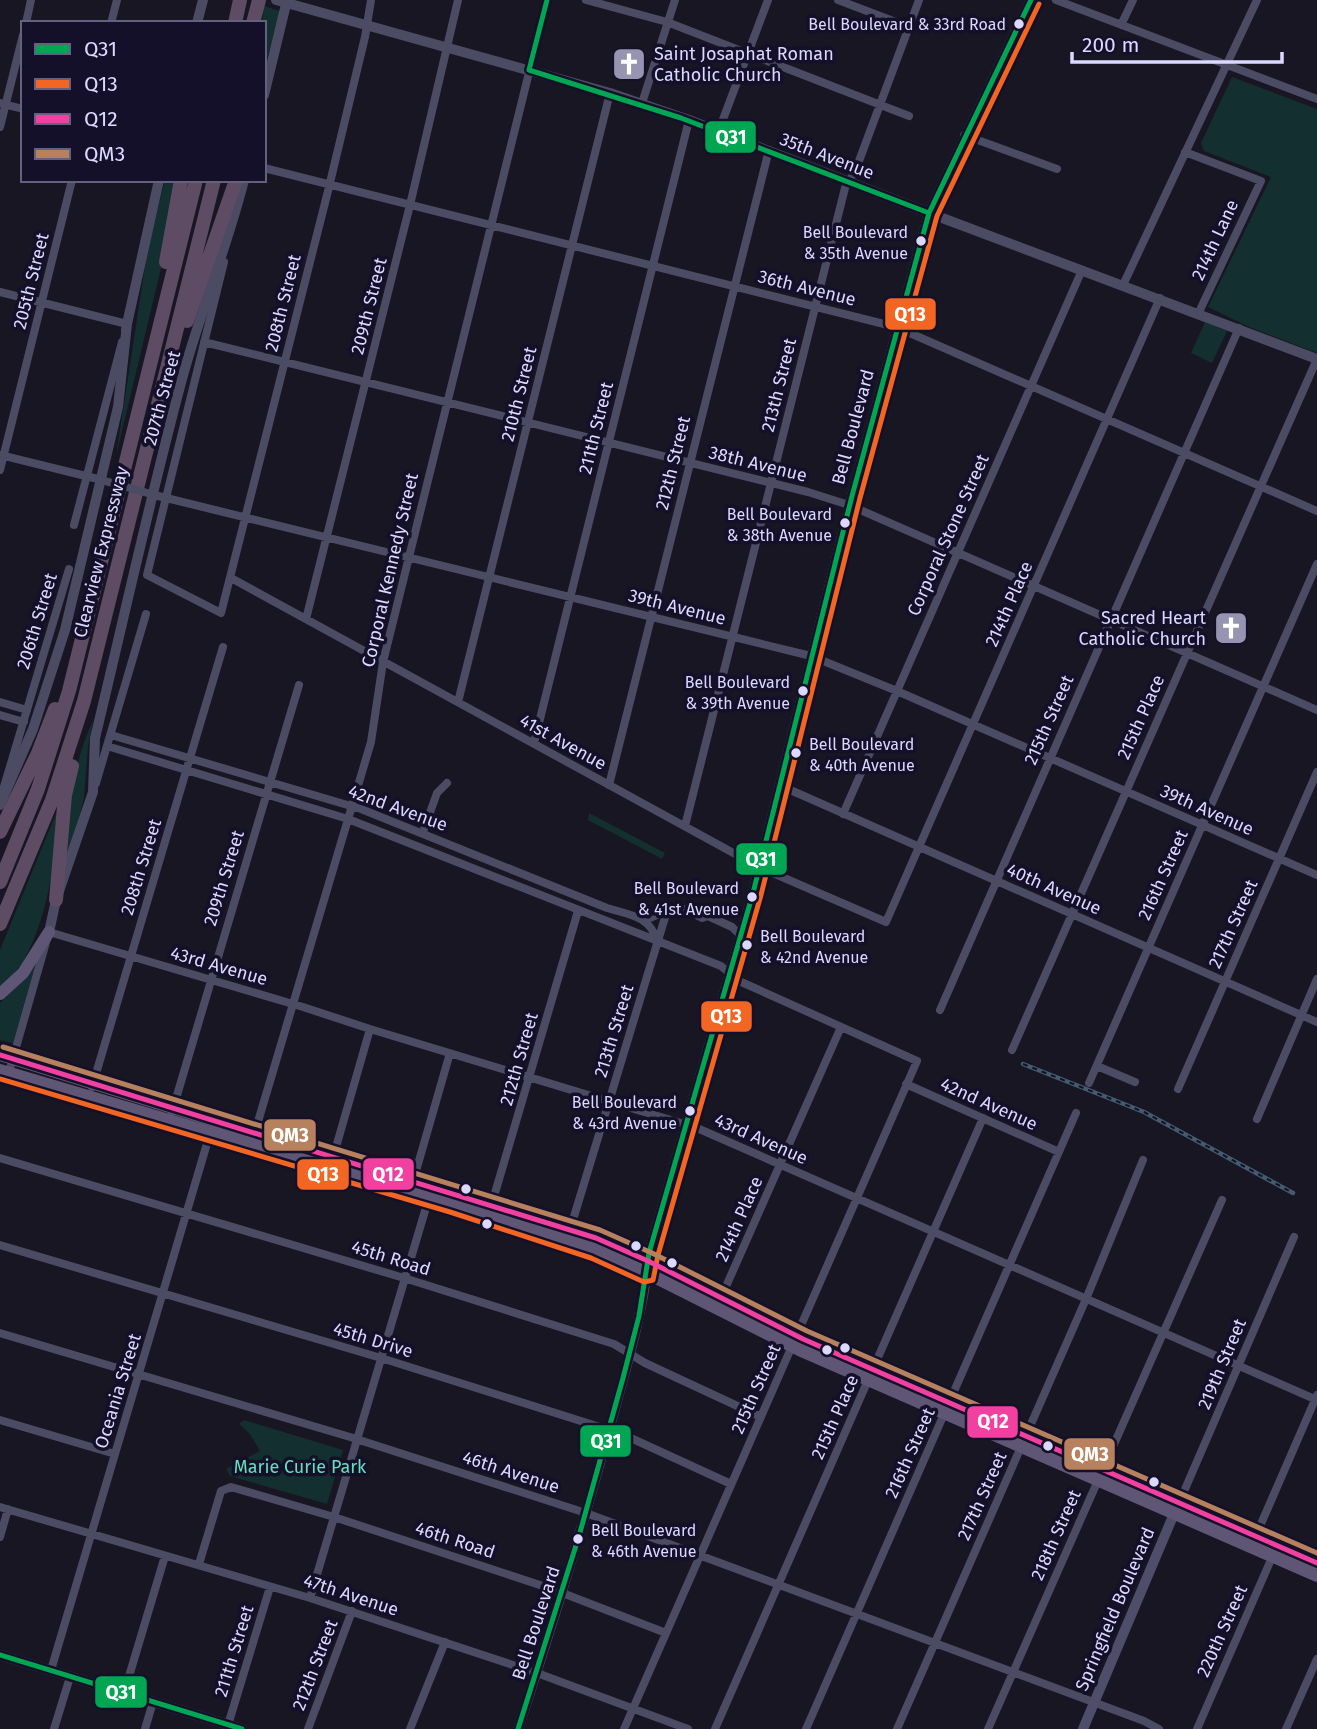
<svg xmlns="http://www.w3.org/2000/svg" width="1317" height="1729" font-family="'Fira Sans',sans-serif">
  <rect width="100%" height="100%" fill="#181623"/>
  <path fill="#142f2f" d="M264 6 280 11 264 70V23H262Z
    M1232 77 1317 109V353L1249 327 1208 307 1271 177 1204 151 1201 143Z
    M165 180H177L169 235 116 456 148 247Z
    M1205 322 1227 331 1212 363 1191 353Z
    M93 720 88 747 84 798 70 852H65C69 803 73 765 93 720Z
    M62 799C55 852 51 910 25 958 19 970 9 978 0 987V950Z
    M589 813 665 853 662 859 588 820Z
    M35 967 13 1043 0 1040V1003Z
    M244 1420 343 1450 327 1504 230 1476 226 1469 260 1451 250 1434 239 1424Z"/>
  <g fill="none" stroke-linecap="round" stroke-linejoin="round">
    <path stroke="#4c4b64" stroke-width="8" d="M586 0 667 22 909 116
      M838 0 909 27
      M1056 0 1317 99
      M26 23 31 0
      M111 23 117 0
      M1121 25 1133 0
      M0 103 23 109
      M642 103 675 0
      M0 127 23 35
      M719 130 768 0
      M964 135 1057 169
      M1185 152 1261 181 1199 312
      M264 168 896 327 1317 511
      M224 262 147 575 221 613 328 191 365 37 371 0
      M1123 285 1257 0
      M0 292 127 324 125 330
      M204 342 808 492 849 505 1317 710
      M0 455 98 479
      M0 470 72 180
      M158 496 811 656 897 691 1317 875
      M74 525 122 342
      M231 578 759 867 886 922 1160 298
      M306 619 410 205 458 0
      M0 702 27 710
      M458 702 610 93
      M0 715 24 722
      M111 735 361 809 607 908C630 915 650 916 657 941
      M534 743 689 120
      M107 746 348 819 721 966 739 981 917 1061 624 1729
      M96 783 146 614
      M609 785 769 150
      M779 785 1317 1022
      M3 790 69 569
      M843 814 1082 270
      M685 826 845 188 856 169 919 0
      M423 832 437 793 447 783
      M645 920 678 906 702 918 708 916 732 927 741 936
      M940 1010 1239 328
      M1012 1050 1317 359
      M1097 1066 1135 1082
      M9 1072 49 932 303 1007 370 1029 697 1128 1317 1400
      M1089 1083 1317 564
      M906 1084 1059 1152
      M92 1087 223 647
      M1178 1089 1317 772
      M172 1112 299 685
      M1257 1119 1317 979
      M254 1135 371 742 383 662 547 0
      M0 1158 404 1278 614 1344 645 1363 761 1417
      M332 1161 370 1029
      M412 1185 450 1053
      M490 1210 578 911
      M569 1233 667 911
      M0 1245 381 1358 622 1434 731 1484
      M720 1300 841 1027
      M0 1333 350 1437 586 1513 1144 1721 1159 1729
      M0 1420 115 1454
      M1179 1503 1294 1237
      M0 1507 310 1598 537 1673 688 1729
      M0 1537 8 1509
      M1254 1540 1317 1395
      M199 1564 221 1491 231 1487 334 1517 552 1589 666 1633
      M310 1598 430 1194
      M51 1670 211 1130
      M124 1693 165 1556
      M228 1725 270 1587
      M54 1729 70 1677
      M145 1729 153 1702
      M308 1729 352 1611
      M410 1729 445 1642
      M715 1729 983 1118
      M806 1729 1076 1113
      M897 1729 1086 1299 1143 1160
      M988 1729 1222 1200
      M1197 1729 1273 1555
      M1286 1729 1317 1659"/>
    <path stroke="#4c4b64" stroke-width="10" d="M276 0 610 93 689 120 929 213 1317 359
      M197 23 203 0
      M264 95 287 0
      M0 805 33 729 65 630 118 407 127 324 159 180
      M49 932 56 900 93 792 95 738C124 618 150 498 182 379 200 312 227 248 244 180
      M0 1655 242 1729
      M518 1729C552 1626 584 1523 612 1419 627 1364 644 1309 649 1253L753 893 852 496 929 213 1031 0"/>
    <path stroke="#4f4e6a" stroke-width="10" d="M1083 1729 1176 1509"/>
    <path stroke="#5f5575" stroke-width="12" d="M0 994 23 973 49 932
      M0 1055 596 1238 648 1261 803 1339 1317 1563
      M0 1070 436 1199 594 1250 634 1267 799 1350 1317 1576"/>
    <path stroke="#5d4c63" stroke-width="14" d="M235 23 240 0
      M253 23 259 0
      M166 262 181 180
      M187 321 236 180
      M0 832 38 753 55 709
      M0 882 38 789 69 691 196 180
      M56 900 65 795 72 766
      M0 924 52 800 84 701 214 180"/>
    <g stroke="#445b6c" stroke-width="4.5">
      <path id="rail" d="M1023 1064 1144 1112 1293 1193"/>
    </g>
    <use href="#rail" stroke="#141029" stroke-width="2" stroke-dasharray="5" stroke-linecap="butt"/>
    <path stroke="#4c4b64" stroke-width="8" d="M98 479 158 496"/>
    <g stroke="#141029" stroke-width="10">
      <path id="bus-1" d="M529 70 681 118 929 213
        M529 70 547 0
        M0 1655 242 1729
        M518 1729 579 1536 623 1378 639 1316 649 1253 753 893 852 496 929 213 1031 0"/>
    </g>
    <g stroke="#141029" stroke-width="10">
      <path id="bus-2" d="M0 1079 450 1212 591 1258 644 1282 653 1280 658 1255 761 895 860 498 937 216 1039 4"/>
    </g>
    <g stroke="#141029" stroke-width="10">
      <path id="bus-3" d="M0 1055 596 1238 648 1261 803 1339 1317 1563"/>
    </g>
    <g stroke="#141029" stroke-width="10">
      <path id="bus-4" d="M3 1047 600 1230 652 1253 807 1331 1317 1553"/>
    </g>
    <use href="#bus-1" stroke="#00a651" stroke-width="5"/>
    <use href="#bus-2" stroke="#f26522" stroke-width="5"/>
    <use href="#bus-3" stroke="#f240a1" stroke-width="5"/>
    <use href="#bus-4" stroke="#b6815c" stroke-width="5"/>
  </g>
  <defs>
    <g id="church-square" transform="scale(1.75)"><rect x="-9" y="-9" width="18" height="18" rx="4" fill="#9794b2" stroke="#141029"/><path d="M-1.2-6h2.4v3.5h3.3v2.4h-3.3V6h-2.4V-.1h-3.3v-2.4h3.3Z" fill="#fff"/></g>
  </defs>
  <g fill-rule="evenodd">
    <use href="#church-square" x="629" y="64"/>
    <use href="#church-square" x="1231" y="628"/>
  </g>
  <g fill="#dcd8ff" stroke="#141029" stroke-width="2.5">
    <circle cx="1019" cy="24" r="6"/>
    <circle cx="921" cy="241" r="6"/>
    <circle cx="845" cy="523" r="6"/>
    <circle cx="803" cy="691" r="6"/>
    <circle cx="796" cy="753" r="6"/>
    <circle cx="752" cy="897" r="6"/>
    <circle cx="747" cy="945" r="6"/>
    <circle cx="690" cy="1111" r="6"/>
    <circle cx="466" cy="1189" r="6"/>
    <circle cx="487" cy="1224" r="6"/>
    <circle cx="636" cy="1246" r="6"/>
    <circle cx="672" cy="1263" r="6"/>
    <circle cx="845" cy="1348" r="6"/>
    <circle cx="827" cy="1350" r="6"/>
    <circle cx="1048" cy="1446" r="6"/>
    <circle cx="1154" cy="1482" r="6"/>
    <circle cx="578" cy="1539" r="6"/>
  </g>
  <g text-anchor="middle" dominant-baseline="central" stroke-width="7" stroke-linejoin="round" paint-order="stroke">
    <g font-size="16" fill="#dcd8ff" stroke="#141029" text-anchor="end">
      <text x="1006" y="24">Bell Boulevard &amp; 33rd Road</text>
      <text x="908" y="232">Bell Boulevard<tspan x="908" dy="21">&amp; 35th Avenue</tspan></text>
      <text x="832" y="514">Bell Boulevard<tspan x="832" dy="21">&amp; 38th Avenue</tspan></text>
      <text x="790" y="682">Bell Boulevard<tspan x="790" dy="21">&amp; 39th Avenue</tspan></text>
      <text x="809" y="744" text-anchor="start">Bell Boulevard<tspan x="809" dy="21">&amp; 40th Avenue</tspan></text>
      <text x="739" y="888">Bell Boulevard<tspan x="739" dy="21">&amp; 41st Avenue</tspan></text>
      <text x="760" y="936" text-anchor="start">Bell Boulevard<tspan x="760" dy="21">&amp; 42nd Avenue</tspan></text>
      <text x="677" y="1102">Bell Boulevard<tspan x="677" dy="21">&amp; 43rd Avenue</tspan></text>
      <text x="591" y="1530" text-anchor="start">Bell Boulevard<tspan x="591" dy="21">&amp; 46th Avenue</tspan></text>
    </g>
    <g font-size="18" fill="#dcd8ff" stroke="#141029" text-anchor="start">
      <text x="654" y="54">Saint Josaphat Roman<tspan x="654" dy="21">Catholic Church</tspan></text>
      <text x="1206" y="618" text-anchor="end">Sacred Heart<tspan x="1206" dy="21">Catholic Church</tspan></text>
    </g>
    <g font-size="18" fill="#dcd8ff" stroke="#141029">
      <text transform="translate(827 156) rotate(21)">35th Avenue</text>
      <text transform="translate(1215 240) rotate(-65)">214th Lane</text>
      <text transform="translate(31 281) rotate(-76)">205th Street</text>
      <text transform="translate(807 288) rotate(14)">36th Avenue</text>
      <text transform="translate(283 303) rotate(-76)">208th Street</text>
      <text transform="translate(369 306) rotate(-76)">209th Street</text>
      <text transform="translate(779 385) rotate(-76)">213th Street</text>
      <text transform="translate(519 394) rotate(-76)">210th Street</text>
      <text transform="translate(162 398) rotate(-75)">207th Street</text>
      <text transform="translate(853 427) rotate(-75)">Bell Boulevard</text>
      <text transform="translate(596 428) rotate(-76)">211th Street</text>
      <text transform="translate(673 463) rotate(-76)">212th Street</text>
      <text transform="translate(758 464) rotate(14)">38th Avenue</text>
      <text transform="translate(948 535) rotate(-66)">Corporal Stone Street</text>
      <text transform="translate(101 552) rotate(-76)">Clearview Expressway</text>
      <text transform="translate(390 570) rotate(-77)">Corporal Kennedy Street</text>
      <text transform="translate(1009 604) rotate(-66)">214th Place</text>
      <text transform="translate(677 607) rotate(14)">39th Avenue</text>
      <text transform="translate(37 621) rotate(-73)">206th Street</text>
      <text transform="translate(1141 717) rotate(-66)">215th Place</text>
      <text transform="translate(1049 720) rotate(-66)">215th Street</text>
      <text transform="translate(563 742) rotate(29)">41st Avenue</text>
      <text transform="translate(398 808) rotate(20)">42nd Avenue</text>
      <text transform="translate(1207 810) rotate(24)">39th Avenue</text>
      <text transform="translate(141 867) rotate(-73)">208th Street</text>
      <text transform="translate(1163 875) rotate(-66)">216th Street</text>
      <text transform="translate(224 878) rotate(-73)">209th Street</text>
      <text transform="translate(1054 889) rotate(24)">40th Avenue</text>
      <text transform="translate(1233 924) rotate(-66)">217th Street</text>
      <text transform="translate(219 966) rotate(16)">43rd Avenue</text>
      <text transform="translate(614 1031) rotate(-73)">213th Street</text>
      <text transform="translate(519 1059) rotate(-74)">212th Street</text>
      <text transform="translate(989 1104) rotate(24)">42nd Avenue</text>
      <text transform="translate(761 1139) rotate(24)">43rd Avenue</text>
      <text transform="translate(739 1219) rotate(-66)">214th Place</text>
      <text transform="translate(391 1258) rotate(17)">45th Road</text>
      <text transform="translate(373 1340) rotate(17)">45th Drive</text>
      <text transform="translate(1222 1364) rotate(-67)">219th Street</text>
      <text transform="translate(756 1389) rotate(-66)">215th Street</text>
      <text transform="translate(118 1391) rotate(-73)">Oceania Street</text>
      <text transform="translate(835 1417) rotate(-66)">215th Place</text>
      <text transform="translate(910 1453) rotate(-66)">216th Street</text>
      <text transform="translate(511 1472) rotate(18)">46th Avenue</text>
      <text transform="translate(982 1496) rotate(-66)">217th Street</text>
      <text transform="translate(1056 1535) rotate(-66)">218th Street</text>
      <text transform="translate(455 1540) rotate(18)">46th Road</text>
      <text transform="translate(351 1595) rotate(18)">47th Avenue</text>
      <text transform="translate(1115 1609) rotate(-67)">Springfield Boulevard</text>
      <text transform="translate(536 1623) rotate(-72)">Bell Boulevard</text>
      <text transform="translate(1222 1631) rotate(-66)">220th Street</text>
      <text transform="translate(234 1651) rotate(-73)">211th Street</text>
      <text transform="translate(315 1665) rotate(-69)">212th Street</text>
    </g>
    <g font-size="18" fill="#64e0be" stroke="#141029">
      <text x="300" y="1467">Marie Curie Park</text>
    </g>
  </g>
  <g stroke="#141029" stroke-width="2.5">
    <rect x="704" y="120" width="53" height="34" rx="7" fill="#00a651"/>
    <rect x="884" y="297" width="53" height="34" rx="7" fill="#f26522"/>
    <rect x="735" y="842" width="53" height="34" rx="7" fill="#00a651"/>
    <rect x="700" y="1000" width="53" height="33" rx="7" fill="#f26522"/>
    <rect x="263" y="1118" width="54" height="34" rx="7" fill="#b6815c"/>
    <rect x="362" y="1157" width="53" height="34" rx="7" fill="#f240a1"/>
    <rect x="296" y="1158" width="54" height="33" rx="7" fill="#f26522"/>
    <rect x="966" y="1405" width="53" height="34" rx="7" fill="#f240a1"/>
    <rect x="579" y="1424" width="53" height="34" rx="7" fill="#00a651"/>
    <rect x="1063" y="1437" width="53" height="34" rx="7" fill="#b6815c"/>
    <rect x="94" y="1675" width="54" height="34" rx="7" fill="#00a651"/>
  </g>
  <g font-size="19" text-anchor="middle" font-weight="bold" fill="#fff">
    <text x="731" y="144">Q31</text>
    <text x="910" y="321">Q13</text>
    <text x="761" y="866">Q31</text>
    <text x="726" y="1023">Q13</text>
    <text x="290" y="1142">QM3</text>
    <text x="388" y="1181">Q12</text>
    <text x="323" y="1181">Q13</text>
    <text x="993" y="1428">Q12</text>
    <text x="606" y="1448">Q31</text>
    <text x="1090" y="1461">QM3</text>
    <text x="121" y="1699">Q31</text>
  </g>
  <rect x="21" y="21" width="245" height="161" fill="#141029" stroke="#64607f" stroke-width="2"/>
  <rect x="35" y="44" width="35" height="10" fill="#00a651" stroke="#64607f" stroke-width="2"/>
  <text x="84" y="56" font-size="21" fill="#dcd8ff">Q31</text>
  <rect x="35" y="79" width="35" height="10" fill="#f26522" stroke="#64607f" stroke-width="2"/>
  <text x="84" y="91" font-size="21" fill="#dcd8ff">Q13</text>
  <rect x="35" y="114" width="35" height="10" fill="#f240a1" stroke="#64607f" stroke-width="2"/>
  <text x="84" y="126" font-size="21" fill="#dcd8ff">Q12</text>
  <rect x="35" y="149" width="35" height="10" fill="#b6815c" stroke="#64607f" stroke-width="2"/>
  <text x="84" y="161" font-size="21" fill="#dcd8ff">QM3</text>
  <path d="M1072 52v10h210v-10" fill="none" stroke="#dcd8ff" stroke-width="3.5"/>
  <text x="1082" y="52" font-size="21" fill="#dcd8ff" stroke="#141029" stroke-width="5" paint-order="stroke">200 m</text>
</svg>
